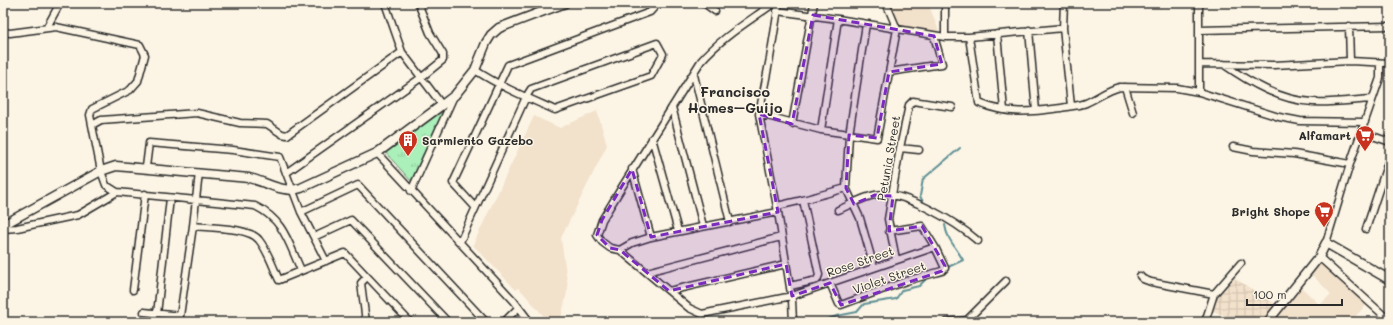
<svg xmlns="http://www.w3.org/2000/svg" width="1393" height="325" font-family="Mali,sans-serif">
  <defs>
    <pattern id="industrial-grid" width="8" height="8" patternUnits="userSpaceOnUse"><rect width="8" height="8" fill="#f2e1cb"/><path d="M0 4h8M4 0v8" fill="none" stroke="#d0c1ae"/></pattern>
    <pattern id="park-tufts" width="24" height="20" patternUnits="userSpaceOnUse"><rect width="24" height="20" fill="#abf0ba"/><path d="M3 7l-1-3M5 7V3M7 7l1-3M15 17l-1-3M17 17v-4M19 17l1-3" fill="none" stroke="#93cea0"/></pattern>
  </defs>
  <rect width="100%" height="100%" fill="#fcf5e5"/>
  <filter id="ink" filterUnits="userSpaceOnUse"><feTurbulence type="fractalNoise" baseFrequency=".025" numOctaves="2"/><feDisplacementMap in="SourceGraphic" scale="8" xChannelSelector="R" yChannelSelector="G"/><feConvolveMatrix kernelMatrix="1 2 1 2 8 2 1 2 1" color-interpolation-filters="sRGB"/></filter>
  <g filter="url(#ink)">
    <path fill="#f2e1cb" d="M889 3H928L940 34 898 27Z
      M597 111 607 145 561 238 568 288 560 322H549L519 288 516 290 473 245 534 116 560 128Z
      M1322 260 1368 303 1350 322H1335L1330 317 1325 322H1289L1275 315 1300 286 1320 305 1331 294 1311 274Z"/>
    <path fill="url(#industrial-grid)" d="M1234 278 1277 305 1265 322H1239L1213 311 1219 294Z"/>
    <path fill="url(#park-tufts)" stroke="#6b8e72" d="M443 111 411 181 386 153Z"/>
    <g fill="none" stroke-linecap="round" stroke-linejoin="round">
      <path stroke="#5f9095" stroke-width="2" d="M924 204 920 196 923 179 960 148
        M945 225C947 240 956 247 963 260L946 268
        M820 322 837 316 857 312 864 304 896 299 902 290 919 286 928 277"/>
      <g stroke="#2b2b2b" stroke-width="9">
        <path id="street" d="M385 3 402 52
          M704 3 715 11
          M774 3C748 22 722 37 701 61L622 187 602 220 597 235 602 242 610 248 620 250 632 243 651 237 778 212
          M779 3 770 58 759 114 778 212 792 300 793 322
          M1064 3 1063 28 1071 106
          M1199 3V92
          M777 11 838 19 945 37H969L1063 28
          M1349 26 1350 61
          M47 27 60 3
          M1029 30 1036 111
          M1199 30 1390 26
          M3 32 10 33 56 27 140 45 145 55 138 81 130 90 92 109 90 115 101 171 106 185 117 192 255 206C284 220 288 242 301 270
          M997 34 1004 110
          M945 37V3
          M969 37 979 103C1007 115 1032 112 1061 108 1069 106 1079 106 1086 103 1098 98 1107 90 1120 87L1177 88 1199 92 1279 117 1300 121 1365 122
          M1200 64 1274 65 1350 61 1390 63
          M1223 64C1249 82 1281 101 1313 102 1333 103 1353 100 1372 99
          M889 72 942 64 934 36
          M694 75 730 222
          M1125 87 1133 113
          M672 107 703 226
          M759 114 821 130 877 138 897 29 886 3
          M792 124 814 3
          M92 125 101 120 197 113 240 123 267 124 282 134 287 135 402 52 442 105
          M821 130 838 19
          M1361 132 1390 142
          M652 138 678 231
          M1233 147 1253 151 1294 154 1350 164
          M900 148 919 150
          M377 153 514 301 530 322
          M146 167 149 143 233 150 280 157 301 212 326 261
          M632 169 651 237
          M286 173 422 77 443 60V54L430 33 418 3
          M846 188 860 218 874 267
          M411 191 454 96
          M803 200 846 188 849 135 866 24
          M777 206 803 200 819 275 817 280 790 286
          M475 207 453 183 508 65 650 12 658 3
          M838 210C850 205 863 197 875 195 903 189 957 223 978 241
          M301 212 358 185 486 322
          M193 226C210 228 249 227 259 240 268 251 273 267 279 280L345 253 410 322
          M3 229 17 228 78 215 117 192
          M1366 229 1390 156
          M314 237 351 220 448 322
          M460 242 526 97 531 89 657 43 663 54 651 76 555 110C528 98 501 87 475 70
          M1326 243 1350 164 1380 78V63
          M620 250 689 308 702 314 792 296 935 247
          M1319 257 1390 321
          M896 259 888 219 900 148 909 105 913 101 952 107
          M647 272 781 237
          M1140 276 1143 279 1151 282 1214 294
          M830 283 839 304 841 305 906 281 942 271 945 268 935 247 922 226 889 231
          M133 290 145 194
          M669 291 786 264
          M144 312 180 316 193 226 199 173
          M157 314 170 198
          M366 322 361 283 367 277
          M504 322 518 308
          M947 322 967 320
          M977 322 967 320 1006 281
          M1205 322 1214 294 1241 263"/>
      </g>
      <g stroke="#2b2b2b" stroke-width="11">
        <path id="secondary" d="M3 225 101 171 116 166 249 178C267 182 283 194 301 188L377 153 442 105 455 95 475 70 486 43 491 35 499 28 565 3
          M1269 322 1272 316 1319 257 1326 243 1390 280"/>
      </g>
      <use href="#street" stroke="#fcf5e5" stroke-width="6"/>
      <use href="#secondary" stroke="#fcf5e5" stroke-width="8"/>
    </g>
  </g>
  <path fill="#7b2cbf" fill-opacity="0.2" stroke="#7b2cbf" stroke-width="3" stroke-dasharray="8 5" stroke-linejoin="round" d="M813 15 934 36 942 64 889 72 877 138 849 135 846 188 854 204 875 195 893 196 889 231 922 226 945 266 942 271 841 305 830 283 792 296 786 264 669 291 620 250 610 248 597 235 602 220 632 169 651 237 778 212 759 114 792 124Z"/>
  <defs>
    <g id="supermarket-pin" transform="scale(1)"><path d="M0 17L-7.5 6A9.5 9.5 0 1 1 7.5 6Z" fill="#c8321e" stroke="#fcf5e5"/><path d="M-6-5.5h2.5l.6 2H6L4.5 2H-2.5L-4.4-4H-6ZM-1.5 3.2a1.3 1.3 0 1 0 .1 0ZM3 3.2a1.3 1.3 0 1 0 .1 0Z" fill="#fff"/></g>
    <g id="building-pin" transform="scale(1)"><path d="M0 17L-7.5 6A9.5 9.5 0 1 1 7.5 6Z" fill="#c8321e" stroke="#fcf5e5"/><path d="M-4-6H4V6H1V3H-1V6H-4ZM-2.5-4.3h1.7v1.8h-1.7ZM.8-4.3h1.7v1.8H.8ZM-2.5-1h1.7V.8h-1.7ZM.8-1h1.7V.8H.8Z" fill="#fff"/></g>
  </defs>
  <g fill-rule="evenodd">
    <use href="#supermarket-pin" x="1365" y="135"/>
    <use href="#building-pin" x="408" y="140"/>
    <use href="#supermarket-pin" x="1324" y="211"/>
  </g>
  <g text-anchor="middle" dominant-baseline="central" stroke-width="3" stroke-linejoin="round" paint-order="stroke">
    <g font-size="12" font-weight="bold" fill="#2b2b2b" stroke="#fcf5e5" text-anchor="end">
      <text x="1351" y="135">Alfamart</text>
      <text x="422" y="140" text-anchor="start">Sarmiento Gazebo</text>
      <text x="1310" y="211">Bright Shope</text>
    </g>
    <g font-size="12" fill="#2b2b2b" stroke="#fcf5e5">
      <text transform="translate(888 158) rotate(-80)">Petunia Street</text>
      <text transform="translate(860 261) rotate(-19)">Rose Street</text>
      <text transform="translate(889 277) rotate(-19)">Violet Street</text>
    </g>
    <g font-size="14" font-weight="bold" fill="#2b2b2b" stroke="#fcf5e5">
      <text x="735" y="91">Francisco<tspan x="735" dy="16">Homes–Guijo</tspan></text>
    </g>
  </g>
  <rect width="1393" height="325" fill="none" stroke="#fcf5e5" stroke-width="16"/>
  <rect x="8" y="8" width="1377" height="309" fill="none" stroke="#2b2b2b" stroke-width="1.5" filter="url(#ink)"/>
  <path d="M1247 299v6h95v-6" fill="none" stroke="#2b2b2b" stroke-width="2"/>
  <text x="1253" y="299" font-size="12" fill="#2b2b2b" stroke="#fcf5e5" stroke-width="3" paint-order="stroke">100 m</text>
</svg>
